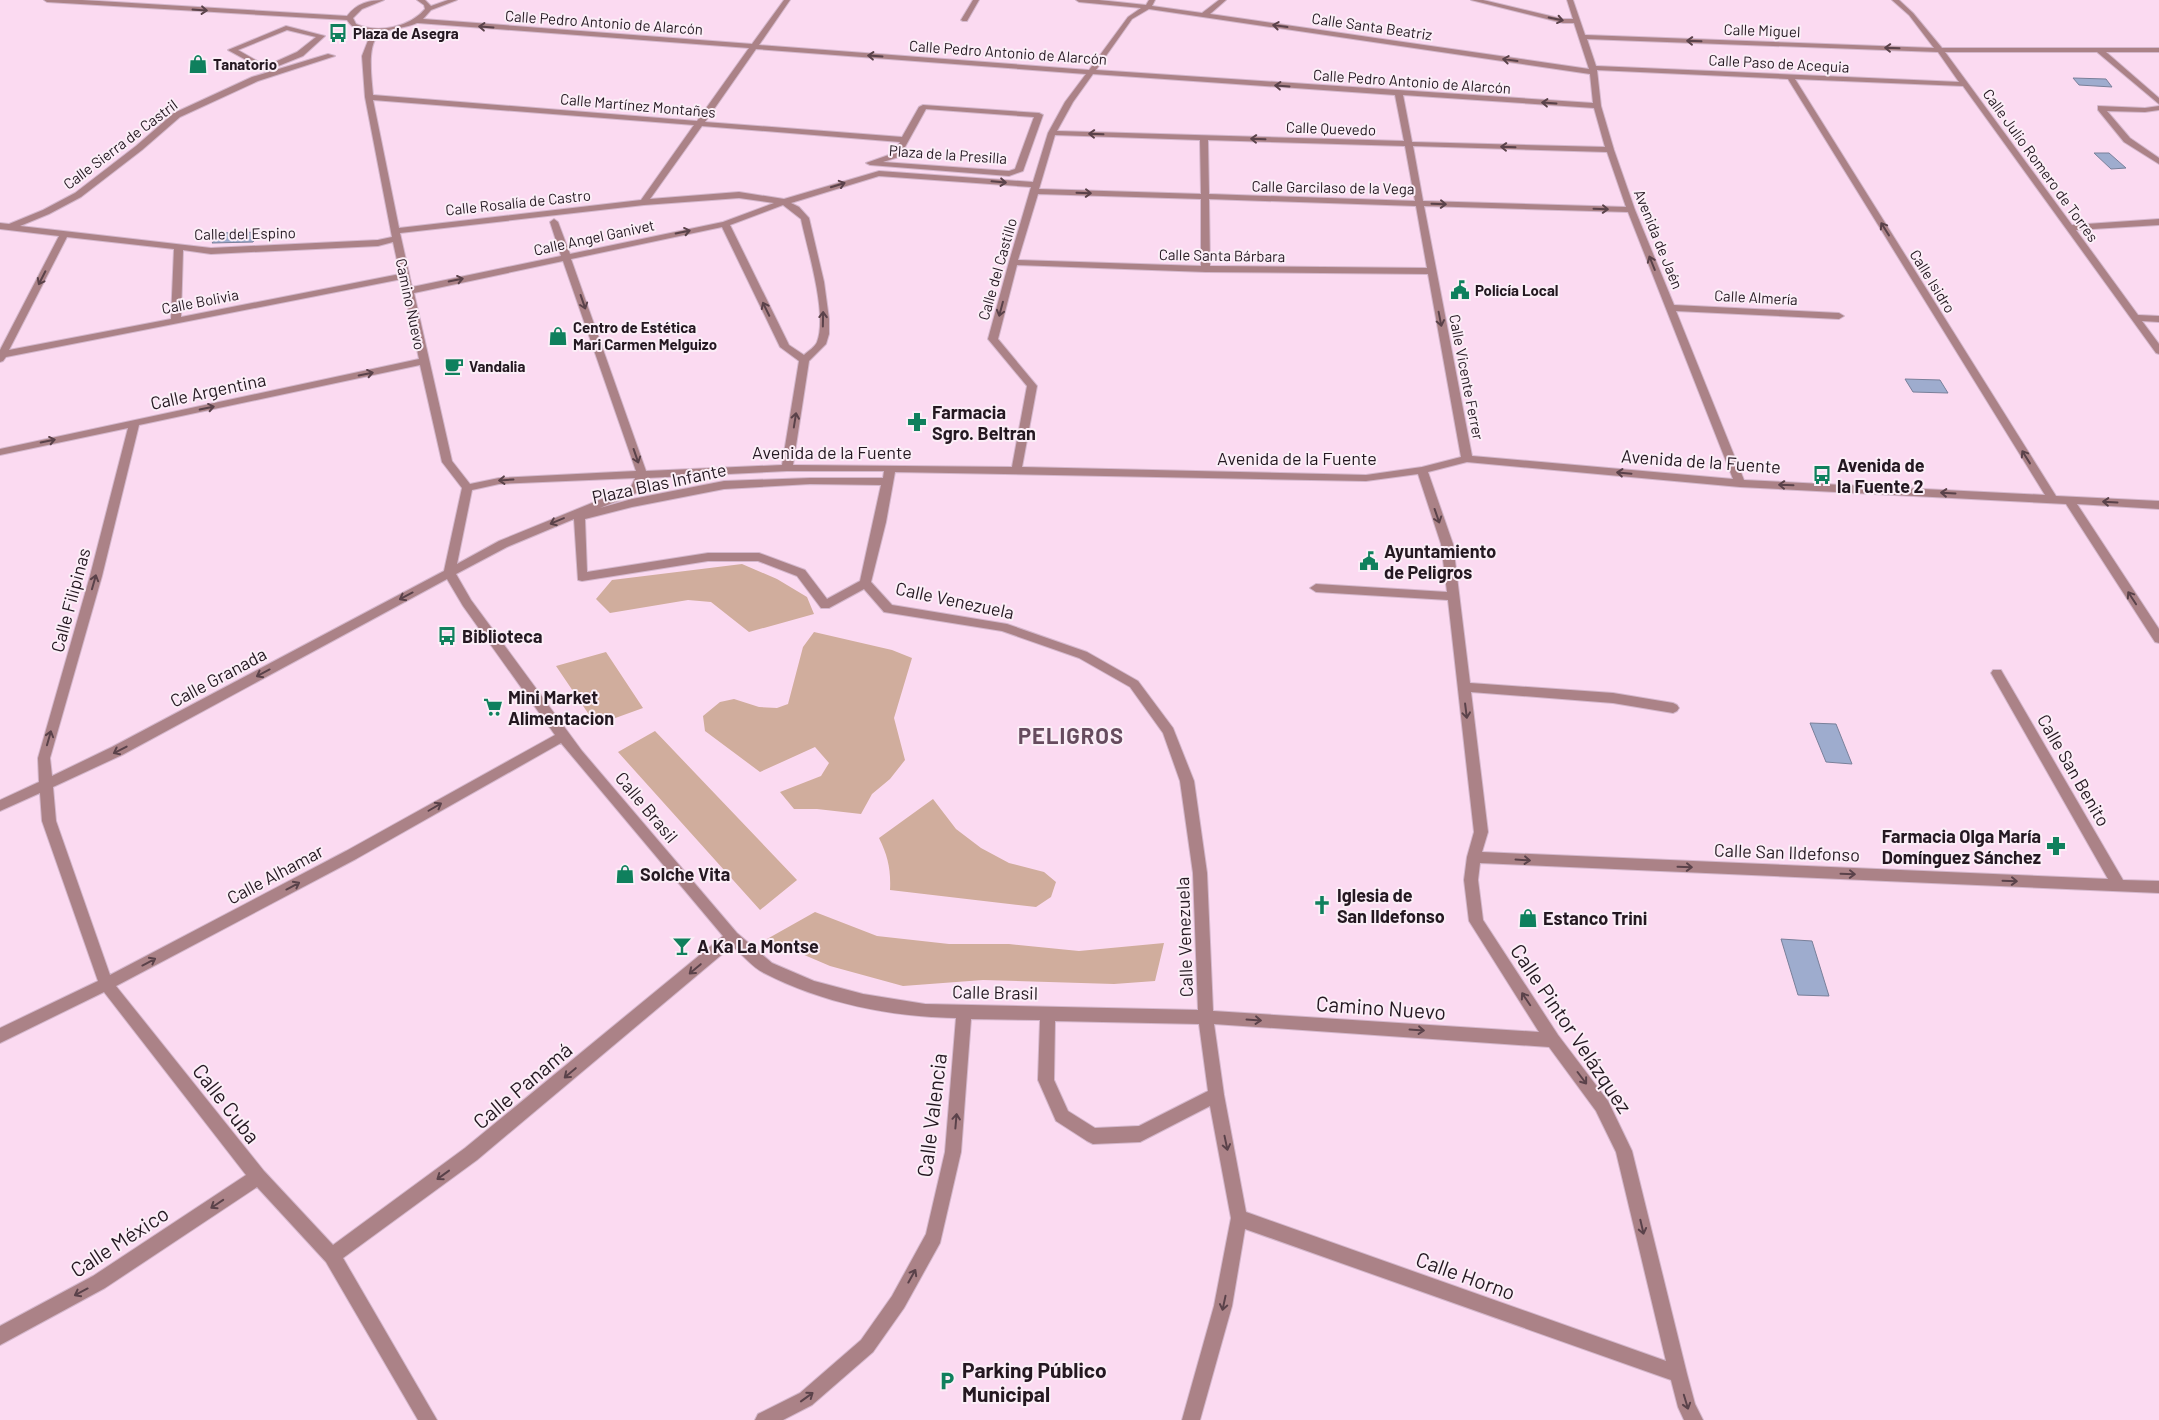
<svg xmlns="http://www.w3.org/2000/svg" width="2159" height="1420" font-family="Barlow,sans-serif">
  <rect width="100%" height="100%" fill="#fbdaf1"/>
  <path fill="#d0ad9d" d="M742 564 777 579 807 597 814 614 749 632 711 602 688 600 610 613 596 599 612 580Z
    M814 632 892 650 912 658 894 718 905 760 890 779 872 794 861 814 817 809H794L780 792 821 776 829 763 815 747 760 772 705 731 703 716 720 702 734 699 759 707 777 708 788 704 803 647Z
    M606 652 643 708 596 725 556 666Z
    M655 731 797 880 760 910 618 752Z
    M933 799 956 829 981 848 1009 863 1044 872 1056 882 1051 897 1036 907 890 890C891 870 888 856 879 838Z
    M815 912 877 936 949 944H1009L1079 951 1164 943 1155 981 1114 984 983 980 903 986 830 966 767 939Z"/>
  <path fill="#9eacce" stroke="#79809a" d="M2073 78 2106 79 2112 87 2079 85Z
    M2094 153H2109L2126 168 2111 169Z
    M260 232 253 242 212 243 220 233Z
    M1905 379 1940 380 1948 393 1913 392Z
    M1810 723 1836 724 1852 764 1826 762Z
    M1781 939 1812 941 1829 996 1798 995Z"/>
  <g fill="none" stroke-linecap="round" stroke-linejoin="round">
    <g stroke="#d4b7cc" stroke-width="2">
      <path id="minor" d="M44 0H82L347 16C357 3 369 0 384 0L362 9 353 18 356 24C378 34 410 27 425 9L424 5 417 0H425L431 6 448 0H457L431 10 423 19 752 44 784 0H790L759 45 1089 70 1128 17 1141 8 1079 2 1076 0H1099L1146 5 1149 0H1155L1152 6 1202 13 1219 0H1226L1210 14 1589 69 1574 23H1563L1471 0H1483L1563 19H1573L1567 0H1573L1585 35 1934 48 1909 15 1892 0H1899L1913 13 1942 48H2159V52H2106L2159 98V104L2097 52H1945L2072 225 2159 219V225L2076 230 2138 315 2159 316V322L2142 321 2159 344V354L2156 353 1963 86 1795 79 2056 496 2159 501V509L2077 504 2159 629V643L2155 642 2066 504 1740 487 1467 462 1428 472 1453 544 1470 683 1613 693 1673 703 1677 705 1679 708 1677 711 1673 713 1613 703 1471 692 1488 832 1482 852 2108 879 1991 673 1993 670H2001L2123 880 2159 881V893L1480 863 1478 880 1483 920 1558 1035 1608 1101 1632 1151 1687 1374 1695 1404 1703 1420H1684L1678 1407 1671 1380 1245 1229 1232 1306 1200 1420H1182L1214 1306 1231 1218 1210 1106 1140 1142 1093 1144 1087 1141 1056 1121 1038 1080 1040 1020 971 1019 961 1152 940 1243 904 1308 873 1352 812 1405 783 1420H755L758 1414 800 1393 861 1340 892 1296 926 1234 945 1152 956 1018C891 1017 822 1003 764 973 752 967 742 954 732 946L477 1160 343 1258 437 1420H418L326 1262 257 1187 105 1288 0 1345V1326L93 1276 246 1175 104 992 0 1043V1028L98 981 42 821 40 793 0 811V800L39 782 38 758 90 576 128 428 0 455V449L419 359 402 279 6 357 3 361 0 362V350L59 236 0 229V223L9 224 43 210 75 193 136 146 174 113 252 77 328 54 335 56 258 81 180 117 142 150 81 197 49 214 20 226 211 248 378 240 392 237 365 97 362 56 369 38 374 33C362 31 353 30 347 20L47 2ZM1149 9 1590 74 1593 103 1096 70 1132 19ZM417 23H418L749 48 697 121 373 95C372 80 365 39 383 32 393 28 406 28 417 23ZM1587 39 1938 52 1959 82 1596 66ZM756 49 1086 74 1065 102 1048 133 1033 182 879 171 784 199 739 192 650 199 702 126 900 142 897 147 900 151 866 163 870 165 1009 176 1023 171 1043 115 1039 113 923 105 919 107 902 137 705 122ZM1597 70 1788 79 2045 495 1744 480 1676 311 1839 319 1844 316 1839 313 1674 305 1635 210 1614 150 1601 106ZM1093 74 1395 95 1404 141 1057 131 1073 102ZM1403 95 1594 108 1605 147 1412 142ZM373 100 694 125 641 200 399 228ZM926 109 1034 117 1015 169 1009 171 883 162 908 154 909 152 905 147ZM1055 135 1200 140 1201 194 1039 189ZM1208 140 1405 146 1415 201 1209 194ZM1413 146 1607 152 1626 207 1423 201ZM879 176 1031 187 1009 262 988 339 1027 386 1012 467 793 465 809 361 826 344 829 334V319L824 282 809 218 799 207 791 203ZM1038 194 1201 199V266L1018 260ZM739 198 774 203 723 222 570 254 558 222 554 219 550 222 561 256 412 287 400 233 644 205ZM1209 199 1416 206 1427 268 1210 266ZM783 205 801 219C807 248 828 314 817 342 815 347 808 351 804 355L789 345 730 225ZM1424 206 1628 212 1733 479 1472 456ZM722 227 780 347 799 361 782 465 646 471 571 259ZM67 237 174 249 171 319 9 350ZM393 242 400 274 181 317 183 250 211 254 378 246ZM563 261 636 471 499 478 470 484 452 461 414 293ZM1017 265 1206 272 1428 274 1461 457 1422 467 1366 475 1022 467 1037 386 998 339ZM420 365 442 462 462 488 444 571 112 747 52 776 50 758 102 576 139 425ZM787 471H884L883 478H810L724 481 632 499 600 508 639 492 646 478ZM895 472 1366 481 1418 474 1441 544 1447 592 1316 584 1310 588 1316 592 1448 600 1474 832 1467 857 1464 880 1469 921 1539 1032 1213 1011 1207 873 1194 781 1173 728 1138 681 1087 652 1007 624 892 605 871 582 886 522ZM635 478 631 487 499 541 457 564 472 490 499 484ZM810 484 881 485 860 581 827 599 805 570 759 553H708L587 572 585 519 632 507 724 489ZM574 519 578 580 582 581 708 561H758L797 576 821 608H829L864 589 884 612 1002 631 1079 658 1130 687 1163 733 1180 781 1193 873 1198 1010 925 1004 863 994 814 981 772 963 737 933 582 751 471 600 456 574 507 547ZM447 579 463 606 555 735 346 851 110 975 56 821 53 787 122 755ZM561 743 723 936 465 1148 333 1245 264 1171 116 986 356 859ZM1055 1021 1199 1024 1208 1091 1139 1126 1095 1128 1068 1111 1054 1080ZM1214 1024 1549 1047 1596 1111 1616 1152 1666 1361 1246 1212 1224 1095Z
        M973 0H979L967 21H963L961 20Z
        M286 26 325 36 303 56 266 71 228 50ZM287 30 316 37 297 52 266 66 238 50Z
        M2098 106 2145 108 2159 106V110L2145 112 2107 111 2130 138 2159 158V164L2124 142 2098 110Z"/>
    </g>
    <use href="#minor" fill="#ab8287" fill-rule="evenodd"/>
  </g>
  <defs><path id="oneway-shaft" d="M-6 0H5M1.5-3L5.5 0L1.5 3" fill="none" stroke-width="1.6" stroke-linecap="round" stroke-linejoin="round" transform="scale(1.25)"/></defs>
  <g stroke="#5a424a">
    <use href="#oneway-shaft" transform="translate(200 10) rotate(4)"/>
    <use href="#oneway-shaft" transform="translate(1556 19) rotate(12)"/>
    <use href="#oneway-shaft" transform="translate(1280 26) rotate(-172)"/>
    <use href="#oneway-shaft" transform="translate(486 27) rotate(-176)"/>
    <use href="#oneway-shaft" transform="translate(1694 41) rotate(-178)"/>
    <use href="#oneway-shaft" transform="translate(1892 48) rotate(-178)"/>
    <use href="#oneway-shaft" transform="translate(875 56) rotate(-176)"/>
    <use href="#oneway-shaft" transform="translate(1510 60) rotate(-172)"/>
    <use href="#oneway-shaft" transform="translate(1282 86) rotate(-176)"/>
    <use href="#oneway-shaft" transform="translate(1549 103) rotate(-176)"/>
    <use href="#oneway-shaft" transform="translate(1096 134) rotate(-178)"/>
    <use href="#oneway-shaft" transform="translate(1258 139) rotate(-178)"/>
    <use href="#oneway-shaft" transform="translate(1508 147) rotate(-178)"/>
    <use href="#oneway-shaft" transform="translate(999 182) rotate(5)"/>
    <use href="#oneway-shaft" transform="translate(838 185) rotate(-17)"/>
    <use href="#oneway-shaft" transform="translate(1084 193) rotate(2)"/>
    <use href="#oneway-shaft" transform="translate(1439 204) rotate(2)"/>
    <use href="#oneway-shaft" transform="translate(1601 209) rotate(2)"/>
    <use href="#oneway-shaft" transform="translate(1885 229) rotate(-122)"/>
    <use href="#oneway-shaft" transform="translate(683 232) rotate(-12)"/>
    <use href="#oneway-shaft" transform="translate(1652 263) rotate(-112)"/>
    <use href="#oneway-shaft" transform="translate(42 278) rotate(117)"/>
    <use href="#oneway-shaft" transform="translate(456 280) rotate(-12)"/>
    <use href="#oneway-shaft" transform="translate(583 302) rotate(71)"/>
    <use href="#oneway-shaft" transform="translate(766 309) rotate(-116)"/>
    <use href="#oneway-shaft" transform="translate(1001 309) rotate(105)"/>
    <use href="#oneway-shaft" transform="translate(823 319) rotate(-89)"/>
    <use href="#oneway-shaft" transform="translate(1440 319) rotate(79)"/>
    <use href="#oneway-shaft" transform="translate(366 374) rotate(-12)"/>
    <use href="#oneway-shaft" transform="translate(207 408) rotate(-12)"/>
    <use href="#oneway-shaft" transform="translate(795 420) rotate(-81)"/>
    <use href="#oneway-shaft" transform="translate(48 441) rotate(-12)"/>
    <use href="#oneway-shaft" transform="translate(636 456) rotate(71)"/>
    <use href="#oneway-shaft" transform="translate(2026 457) rotate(-122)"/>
    <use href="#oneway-shaft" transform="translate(1624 473) rotate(-175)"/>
    <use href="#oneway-shaft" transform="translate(506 480) rotate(176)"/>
    <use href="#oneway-shaft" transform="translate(1786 485) rotate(-178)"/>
    <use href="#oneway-shaft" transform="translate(1948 493) rotate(-177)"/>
    <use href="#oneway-shaft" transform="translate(2110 502) rotate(-177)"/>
    <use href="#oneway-shaft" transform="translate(1437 516) rotate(71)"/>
    <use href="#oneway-shaft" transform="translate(557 521) rotate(157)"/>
    <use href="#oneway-shaft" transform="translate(94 582) rotate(-74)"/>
    <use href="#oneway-shaft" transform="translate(406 596) rotate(152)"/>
    <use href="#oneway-shaft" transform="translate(2132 598) rotate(-123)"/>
    <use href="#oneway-shaft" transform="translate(263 673) rotate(152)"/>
    <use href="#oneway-shaft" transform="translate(1466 711) rotate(83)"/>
    <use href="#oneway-shaft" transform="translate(49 738) rotate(-74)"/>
    <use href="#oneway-shaft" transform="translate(120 750) rotate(153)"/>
    <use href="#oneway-shaft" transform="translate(435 807) rotate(-30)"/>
    <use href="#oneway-shaft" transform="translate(1523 860) rotate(4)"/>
    <use href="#oneway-shaft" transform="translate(1685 867) rotate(2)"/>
    <use href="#oneway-shaft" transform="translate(1848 874) rotate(2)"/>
    <use href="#oneway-shaft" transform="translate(2010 881) rotate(2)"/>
    <use href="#oneway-shaft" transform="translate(293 886) rotate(-28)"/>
    <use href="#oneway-shaft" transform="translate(149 962) rotate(-28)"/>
    <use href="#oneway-shaft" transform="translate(695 969) rotate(140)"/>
    <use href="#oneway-shaft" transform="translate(1526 999) rotate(-124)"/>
    <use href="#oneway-shaft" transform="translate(1254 1020) rotate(4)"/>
    <use href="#oneway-shaft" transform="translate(1417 1030) rotate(4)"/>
    <use href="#oneway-shaft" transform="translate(570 1073) rotate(140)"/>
    <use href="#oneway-shaft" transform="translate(1582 1078) rotate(53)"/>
    <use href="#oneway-shaft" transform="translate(956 1121) rotate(-85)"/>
    <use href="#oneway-shaft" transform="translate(1226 1143) rotate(78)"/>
    <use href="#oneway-shaft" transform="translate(443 1175) rotate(144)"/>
    <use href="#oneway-shaft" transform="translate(217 1204) rotate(146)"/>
    <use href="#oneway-shaft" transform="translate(1642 1227) rotate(77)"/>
    <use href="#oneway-shaft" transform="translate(912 1276) rotate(-61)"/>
    <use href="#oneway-shaft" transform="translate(81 1292) rotate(152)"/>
    <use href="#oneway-shaft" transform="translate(1224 1303) rotate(102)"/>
    <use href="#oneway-shaft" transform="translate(807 1397) rotate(-36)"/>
    <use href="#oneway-shaft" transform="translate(1686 1402) rotate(73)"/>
  </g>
  <defs>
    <g id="bus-bare" transform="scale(1.5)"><path d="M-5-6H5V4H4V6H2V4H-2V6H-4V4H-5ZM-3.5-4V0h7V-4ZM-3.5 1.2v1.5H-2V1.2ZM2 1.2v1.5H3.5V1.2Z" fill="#0f805d" stroke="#fbeef7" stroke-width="2.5" paint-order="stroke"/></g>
    <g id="shop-bare" transform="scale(1.5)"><path d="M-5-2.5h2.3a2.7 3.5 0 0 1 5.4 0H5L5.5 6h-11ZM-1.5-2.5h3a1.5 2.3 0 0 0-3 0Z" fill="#0f805d" stroke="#fbeef7" stroke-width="2.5" paint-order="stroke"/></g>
    <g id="civic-bare" transform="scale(1.5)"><path d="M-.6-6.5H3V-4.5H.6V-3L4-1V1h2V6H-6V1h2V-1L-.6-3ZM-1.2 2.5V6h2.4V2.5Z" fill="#0f805d" stroke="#fbeef7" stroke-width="2.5" paint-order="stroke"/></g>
    <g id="cafe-bare" transform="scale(1.5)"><path d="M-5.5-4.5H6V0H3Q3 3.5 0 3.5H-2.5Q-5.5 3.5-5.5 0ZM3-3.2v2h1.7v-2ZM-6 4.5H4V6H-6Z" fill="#0f805d" stroke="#fbeef7" stroke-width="2.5" paint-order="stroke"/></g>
    <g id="pharmacy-bare" transform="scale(1.5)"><path d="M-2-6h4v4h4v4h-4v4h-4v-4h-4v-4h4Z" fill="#0f805d" stroke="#fbeef7" stroke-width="2.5" paint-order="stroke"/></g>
    <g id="supermarket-bare" transform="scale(1.5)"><path d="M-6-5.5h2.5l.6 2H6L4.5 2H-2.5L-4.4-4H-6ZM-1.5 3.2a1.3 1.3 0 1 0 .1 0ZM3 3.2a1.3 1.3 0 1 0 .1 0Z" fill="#0f805d" stroke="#fbeef7" stroke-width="2.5" paint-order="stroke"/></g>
    <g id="church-bare" transform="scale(1.5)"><path d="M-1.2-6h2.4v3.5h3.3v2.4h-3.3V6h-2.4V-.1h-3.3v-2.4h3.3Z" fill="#0f805d" stroke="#fbeef7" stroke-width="2.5" paint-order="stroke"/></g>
    <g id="bar-bare" transform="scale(1.5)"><path d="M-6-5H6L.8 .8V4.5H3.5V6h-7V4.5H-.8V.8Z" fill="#0f805d" stroke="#fbeef7" stroke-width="2.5" paint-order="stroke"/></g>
    <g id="parking-bare" transform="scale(1.5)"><path d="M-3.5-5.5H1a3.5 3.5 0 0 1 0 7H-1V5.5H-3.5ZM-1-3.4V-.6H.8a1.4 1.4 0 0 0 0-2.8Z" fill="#0f805d" stroke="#fbeef7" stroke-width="2.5" paint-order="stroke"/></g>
  </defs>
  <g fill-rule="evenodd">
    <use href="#bus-bare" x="338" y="33"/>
    <use href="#shop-bare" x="198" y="64"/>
    <use href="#civic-bare" x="1460" y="290"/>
    <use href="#shop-bare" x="558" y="336"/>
    <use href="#cafe-bare" x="454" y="366"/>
    <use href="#pharmacy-bare" x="917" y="422"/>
    <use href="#bus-bare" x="1822" y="475"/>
    <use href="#civic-bare" x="1369" y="561"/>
    <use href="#bus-bare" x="447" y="636"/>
    <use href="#supermarket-bare" x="493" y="707"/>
    <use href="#pharmacy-bare" x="2056" y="846"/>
    <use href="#shop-bare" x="625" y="874"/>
    <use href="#church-bare" x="1322" y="905"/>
    <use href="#shop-bare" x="1528" y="918"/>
    <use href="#bar-bare" x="682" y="946"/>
    <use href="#parking-bare" x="947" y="1381"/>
  </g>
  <g text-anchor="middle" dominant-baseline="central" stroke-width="4" stroke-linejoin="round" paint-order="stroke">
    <g font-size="15" fill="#241821" stroke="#fbeef7">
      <text transform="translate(604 22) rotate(4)">Calle Pedro Antonio de Alarcón</text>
      <text transform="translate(1372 26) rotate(8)">Calle Santa Beatriz</text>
      <text transform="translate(1762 30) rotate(2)">Calle Miguel</text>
      <text transform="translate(1008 52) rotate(4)">Calle Pedro Antonio de Alarcón</text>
      <text transform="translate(1779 63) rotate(3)">Calle Paso de Acequia</text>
      <text transform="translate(1412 81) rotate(4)">Calle Pedro Antonio de Alarcón</text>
      <text transform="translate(638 105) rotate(5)">Calle Martínez Montañes</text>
      <text transform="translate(1331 128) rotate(2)">Calle Quevedo</text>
      <text transform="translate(120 144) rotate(-37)">Calle Sierra de Castril</text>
      <text transform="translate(948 154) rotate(4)">Plaza de la Presilla</text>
      <text transform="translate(2041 165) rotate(54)">Calle Julio Romero de Torres</text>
      <text transform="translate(1333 187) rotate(1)">Calle Garcilaso de la Vega</text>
      <text transform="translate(518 202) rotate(-6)">Calle Rosalía de Castro</text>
      <text transform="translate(245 233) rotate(-1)">Calle del Espino</text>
      <text transform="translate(594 237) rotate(-12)">Calle Angel Ganivet</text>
      <text transform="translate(1659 239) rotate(68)">Avenida de Jaén</text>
      <text transform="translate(1222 255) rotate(1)">Calle Santa Bárbara</text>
      <text transform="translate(997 269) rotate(-74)">Calle del Castillo</text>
      <text transform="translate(1933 281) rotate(58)">Calle Isidro</text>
      <text transform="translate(1756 297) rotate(3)">Calle Almería</text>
      <text transform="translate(200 301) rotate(-11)">Calle Bolivia</text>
      <text transform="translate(411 304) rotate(78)">Camino Nuevo</text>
      <text transform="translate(1467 377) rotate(79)">Calle Vicente Ferrer</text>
    </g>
    <g font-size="15" font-weight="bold" fill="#241821" stroke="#fbeef7" text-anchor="start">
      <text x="353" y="33">Plaza de Asegra</text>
      <text x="213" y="64">Tanatorio</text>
      <text x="1475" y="290">Policía Local</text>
      <text x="573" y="327">Centro de Estética<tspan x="573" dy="17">Mari Carmen Melguizo</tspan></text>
      <text x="469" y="366">Vandalia</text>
    </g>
    <g font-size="18" fill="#241821" stroke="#fbeef7">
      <text transform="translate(208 391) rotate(-12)">Calle Argentina</text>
      <text x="832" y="452">Avenida de la Fuente</text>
      <text x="1297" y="458">Avenida de la Fuente</text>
      <text transform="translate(1701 461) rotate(4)">Avenida de la Fuente</text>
      <text transform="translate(659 483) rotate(-12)">Plaza Blas Infante</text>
      <text transform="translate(70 600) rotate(-75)">Calle Filipinas</text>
      <text transform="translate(955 600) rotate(12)">Calle Venezuela</text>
      <text transform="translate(218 677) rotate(-28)">Calle Granada</text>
      <text transform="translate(2074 770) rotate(60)">Calle San Benito</text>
      <text transform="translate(647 807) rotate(50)">Calle Brasil</text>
      <text transform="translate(1787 852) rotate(2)">Calle San Ildefonso</text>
      <text transform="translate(275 874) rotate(-28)">Calle Alhamar</text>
      <text transform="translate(1184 937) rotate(-92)">Calle Venezuela</text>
      <text transform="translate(995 992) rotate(1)">Calle Brasil</text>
    </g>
    <g font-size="18" font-weight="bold" fill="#241821" stroke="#fbeef7" text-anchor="start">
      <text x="932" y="412">Farmacia<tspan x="932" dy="21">Sgro. Beltran</tspan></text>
      <text x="1837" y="465">Avenida de<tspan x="1837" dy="21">la Fuente 2</tspan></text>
      <text x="1384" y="551">Ayuntamiento<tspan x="1384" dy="21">de Peligros</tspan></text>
      <text x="462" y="636">Biblioteca</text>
      <text x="508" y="697">Mini Market<tspan x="508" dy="21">Alimentacion</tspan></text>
      <text x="2041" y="836" text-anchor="end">Farmacia Olga María<tspan x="2041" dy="21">Domínguez Sánchez</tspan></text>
      <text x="640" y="874">Solche Vita</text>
      <text x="1337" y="895">Iglesia de<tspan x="1337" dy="21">San Ildefonso</tspan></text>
      <text x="1543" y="918">Estanco Trini</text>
      <text x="697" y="946">A Ka La Montse</text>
    </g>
    <g font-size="21" fill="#241821" stroke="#fbeef7">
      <text transform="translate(1381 1007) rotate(4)">Camino Nuevo</text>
      <text transform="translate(1572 1028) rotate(56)">Calle Pintor Velázquez</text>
      <text transform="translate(522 1085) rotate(-40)">Calle Panamá</text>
      <text transform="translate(227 1103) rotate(52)">Calle Cuba</text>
      <text transform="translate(931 1115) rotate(-83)">Calle Valencia</text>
      <text transform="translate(119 1241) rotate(-33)">Calle México</text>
      <text transform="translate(1466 1275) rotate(20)">Calle Horno</text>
    </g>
    <g font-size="21" font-weight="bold" fill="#241821" stroke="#fbeef7" text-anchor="start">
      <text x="962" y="1369">Parking Público<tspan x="962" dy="24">Municipal</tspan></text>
    </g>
    <g font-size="22" font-weight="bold" letter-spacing="1" fill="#664b5e" stroke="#fbeef7">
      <text x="1071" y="735">PELIGROS</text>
    </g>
  </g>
</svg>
